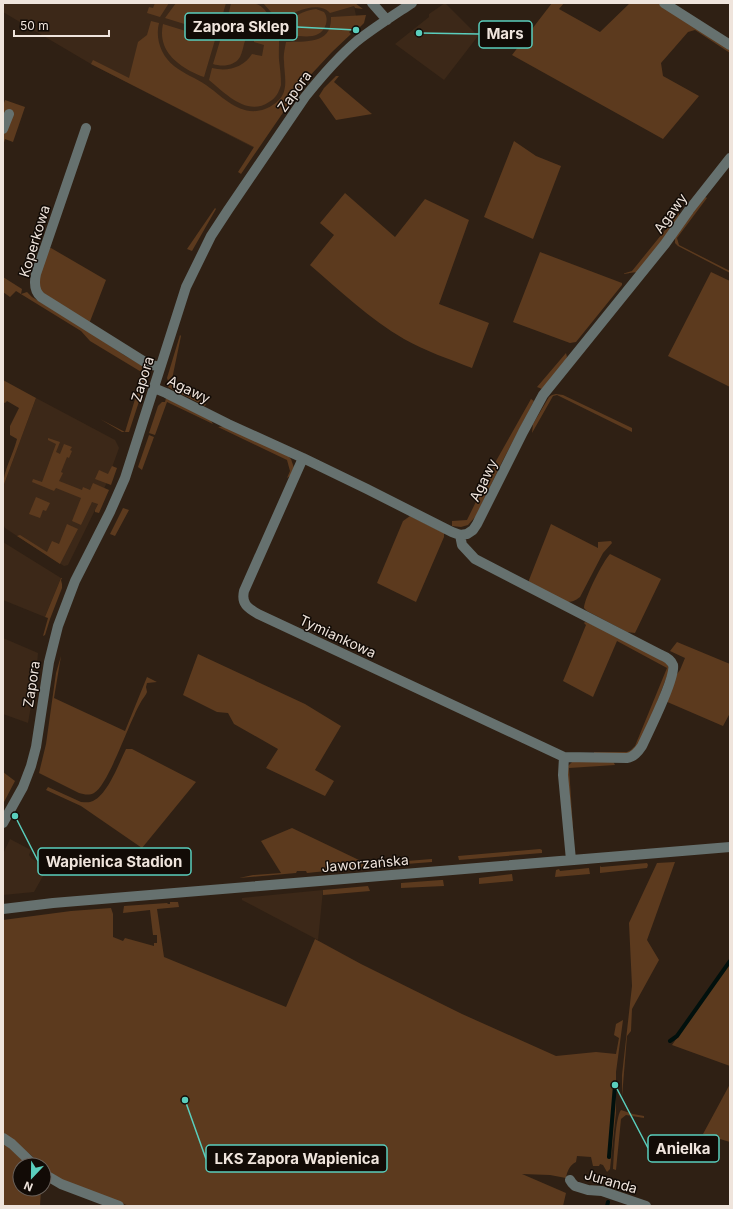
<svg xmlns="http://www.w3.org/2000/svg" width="733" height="1209" font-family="Inter,sans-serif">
  <rect width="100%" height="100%" fill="#2f2014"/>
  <path fill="#3c2818" d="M3 3H349L354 6 356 16 254 148 91 64 3 12Z
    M445 3 478 36 444 80 395 44 429 17V14Z
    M36 398 115 440 119 448 106 484 98 504 68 565 64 566 17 536 5 528 3 524V487Z
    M3 542 61 578 45 617 3 600Z
    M3 638 38 653 36 677 28 723 3 714Z
    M10 839 31 850 29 855 32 859 48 867 34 892 3 895V854Z
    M323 890 318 940 242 900V898Z"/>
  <path fill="#5c3a1e" d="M155 3H169L160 17 147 13 149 7 153 8Z
    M176 3H226L217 34 165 18Z
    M231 3C239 3 249 1 256 4 261 5 265 10 268 14 283 34 278 38 279 60 280 68 281 76 281 85 279 92 276 98 269 102 247 117 225 93 209 80L212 68C227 72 243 68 252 54L262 56 264 45 254 42C255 26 241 21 228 17Z
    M263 3H355L363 9 355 8 354 6 330 13C318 0 294 12 281 20H278Z
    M552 3H564L559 9 600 32 630 3H658L730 50V53L695 30 688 32 661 63 663 76 699 96 663 139 512 55Z
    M316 9 324 12C327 16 327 20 326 24 322 37 310 37 299 36 293 36 288 37 283 34V27C290 18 304 10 316 9Z
    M366 15 364 23 358 29 356 26 349 32 351 34 332 52 304 82 241 174 238 172 254 147 91 64 93 60 129 78 138 42 147 35 151 21 159 23C155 38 161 56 174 66 184 74 196 78 206 85 223 97 241 118 265 109 271 107 278 102 282 96 288 86 284 72 284 61 283 55 285 48 286 42 305 41 332 45 331 17Z
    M226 21 244 29C248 34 246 38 244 44 243 48 242 53 240 57 235 66 222 67 213 64Z
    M163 24 215 40 204 77C200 76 195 73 190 71 172 61 158 47 163 24Z
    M336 76H339L334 82 372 114 336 120 319 96 324 88Z
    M5 100 25 107 13 142 5 139 3 146V136L12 113 3 121V106Z
    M514 141 536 156 561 166 533 239 484 217Z
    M345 193 395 237 425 199 469 220 439 304 489 323 472 368C449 359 425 351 404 339 370 319 340 291 310 265L334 235 320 223Z
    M704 196 707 198 677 238 679 245 730 271V273L678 246 675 243V237Z
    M215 208 216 209 192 251 187 249Z
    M679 213 680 218 637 272 622 274 632 271Z
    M48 248H51L106 280 89 324 39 290 38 278Z
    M540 252 622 283V285L576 342 570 343 513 322Z
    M711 272 730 281V387L668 356Z
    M3 277 22 289 21 294 27 292 32 297 84 328 124 355 143 366V370L146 373 147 377 129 432H122L100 419 125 432 143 373 90 341 81 331 16 291 10 297 3 292Z
    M180 335 181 336 171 384 206 404 205 406 168 387 169 384 167 378Z
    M566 353 567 357 565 361 542 389 537 387Z
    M3 380 36 398 3 487C3 471 13 455 17 439L10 435V426L19 408 7 401 5 403 3 402Z
    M556 394 563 395 632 428V432L557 395 553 396 532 433 533 424 549 397 552 395Z
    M166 398 210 419 213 424 167 402 155 435 149 433 158 406 162 402H165Z
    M531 399 534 401 502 462 476 516 468 525 461 527 452 526V521L467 520 496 461Z
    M225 426 288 456 291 459 294 468 290 476 287 478 290 471 287 460 218 427Z
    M149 435 154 437 142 470 138 467Z
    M48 438 60 442 56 452 60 454 64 444 72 447 70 450 72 451 69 458 67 457 61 472 63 473 59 481 82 490 83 487 90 490 93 483 109 490 99 513 95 512V510L98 504 92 502 81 525 72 521 81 498 56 488 54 491 32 482 33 479 42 482 56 444 48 440Z
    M112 466 117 468 111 485 95 479 99 470 108 474Z
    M36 497 50 503 46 511 43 510 40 518 29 514Z
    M123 508 129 510 115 536 110 534Z
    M410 516 444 533V537L416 602 377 583 403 521Z
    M67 524 78 529 60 564 17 536 20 535 47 552 52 541 59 544Z
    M551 524 598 548V542L611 541 612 543 603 553 580 597C575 601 572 602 566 602L529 582V580Z
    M610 554 661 579 635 633 627 632 587 611 584 608C584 599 603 561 610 554Z
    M61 578H62L61 580 62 584V588L50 619 45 635 43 636 48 618 45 617Z
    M585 622C592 623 663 659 667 664 669 667 668 670 668 673L653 713 638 745 630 753 594 754V752H627L631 750 635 746 667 668 617 641 593 697 563 681 586 625 584 623Z
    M677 642 730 664V713L723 726 665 701 677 674 680 670 685 658 670 651Z
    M198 654 305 704 341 726 315 770 334 781 325 796 266 768 278 749 234 724 228 713 217 712 183 695Z
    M61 656 54 698 125 731 147 677 157 682 147 683 146 687 147 692C146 695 144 697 142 700 139 705 136 711 134 716 126 732 107 786 94 793 89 796 83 794 79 793L39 773 46 744 56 673Z
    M126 749H132L196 782 142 848 81 806 46 790 48 787 81 802C85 802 89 803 93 801 108 794 119 763 126 749Z
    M613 761 615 765 569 768 574 842 567 772 568 766 572 762Z
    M3 772 15 781 3 804Z
    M292 828 361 861 364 864 365 867 307 873 306 871H297L296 873 239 878 253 875 281 873 261 841Z
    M540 849 542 850V853L459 860 458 856Z
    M432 859V862L380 866V863H381Z
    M675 862 647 940 659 960 632 1009 631 1031 627 1036 622 1097V1075L632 986 629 923 657 863Z
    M647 863 648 865 647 868 600 873V867L601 866V867Z
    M589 868 590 874 555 877 556 870 559 869 560 871Z
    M512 874 513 881 479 884V878Z
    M441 880H443L444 886 401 888V883Z
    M368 886 370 891 323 895V890Z
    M170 902H178L179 907 157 909 164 957 286 1007 315 939 361 964 462 1014 556 1056 596 1052 616 1054 619 1038 614 1035 616 1024 623 1020 616 1072V1113L610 1169 607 1172 603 1165 600 1164 599 1166H593L591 1157 577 1156 576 1162C570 1165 567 1171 566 1178L550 1175 522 1174 566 1193 563 1206H129L63 1181 44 1168V1165H40L31 1155 3 1133V920L71 911 111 908 113 914V937L123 941 125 938 154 946V943H157V935H153L150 910 123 913 124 906 167 903 168 904H170Z
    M730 962V1066L672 1045Z
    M730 1084V1142L703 1134Z
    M621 1110 633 1114 644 1116V1118L626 1115 621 1119 616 1170 613 1169C614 1157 615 1118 621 1110Z
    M3 1142 28 1165H20V1189H41L40 1206H3Z"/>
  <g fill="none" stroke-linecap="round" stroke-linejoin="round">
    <path stroke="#01100d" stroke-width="4" d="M670 1041 677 1036 730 961
      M609 1157 615 1085
      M607 1206 608 1202"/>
    <path stroke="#66716f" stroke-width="10" d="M372 3 387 20
      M664 3 730 45
      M86 128 36 274C34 283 34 291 41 297L148 364 160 367
      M3 129 9 114
      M154 388 166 393 228 424 303 458 367 489 452 532 460 535 467 534 473 530 477 524 523 432 543 395 665 244 689 210 730 158
      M303 458 244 591C241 604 248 608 258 614L564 757 627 758C634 757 638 752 642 746 648 733 676 677 673 665 671 660 666 657 661 655L475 559 462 545 460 535
      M564 757 563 775 571 860
      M3 823 23 787 31 766 36 747 49 662 58 626 75 581 110 512 125 478 186 287 211 236 228 210 305 97C321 77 337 58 357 41 375 27 394 15 412 3
      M3 909 53 903 730 847
      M3 1138 12 1144 34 1165
      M44 1174 61 1184 119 1206
      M570 1180 572 1183 575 1186 588 1190 602 1191 646 1206"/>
  </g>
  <g text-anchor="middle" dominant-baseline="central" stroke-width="3" stroke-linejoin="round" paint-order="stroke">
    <g font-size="14" fill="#efe4dc" stroke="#120b06">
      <text transform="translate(294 91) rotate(-54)">Zapora</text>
      <text transform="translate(670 213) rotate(-54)">Agawy</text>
      <text transform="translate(34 241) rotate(-73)">Koperkowa</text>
      <text transform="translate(142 379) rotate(-73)">Zapora</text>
      <text transform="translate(189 389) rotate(26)">Agawy</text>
      <text transform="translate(483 480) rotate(-64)">Agawy</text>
      <text transform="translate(338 636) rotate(25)">Tymiankowa</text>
      <text transform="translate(31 684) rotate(-81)">Zapora</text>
      <text transform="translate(365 863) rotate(-5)">Jaworzańska</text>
      <text transform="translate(611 1181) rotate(16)">Juranda</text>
    </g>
  </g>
  <path fill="none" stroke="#5acebd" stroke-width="1.5" d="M356 30L297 27M419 33L479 34M15 816L38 861M615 1085L648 1148M185 1100L206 1159"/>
  <g fill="#5acebd" stroke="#120b06" stroke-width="1.5">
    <circle cx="356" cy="30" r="4"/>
    <circle cx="419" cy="33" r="4"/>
    <circle cx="15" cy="816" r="4"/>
    <circle cx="615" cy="1085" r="4"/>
    <circle cx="185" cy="1100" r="4"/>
  </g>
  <g fill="#120b06" stroke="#5acebd" stroke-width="1.5">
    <rect x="185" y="13" width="112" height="27" rx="4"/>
    <rect x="479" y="21" width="53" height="27" rx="4"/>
    <rect x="38" y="848" width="153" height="27" rx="4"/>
    <rect x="648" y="1135" width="71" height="27" rx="4"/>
    <rect x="206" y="1145" width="181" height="27" rx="4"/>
  </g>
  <g font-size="15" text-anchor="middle" font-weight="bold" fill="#efe4dc">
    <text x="241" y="32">Zapora Sklep</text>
    <text x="505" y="39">Mars</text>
    <text x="114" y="867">Wapienica Stadion</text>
    <text x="683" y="1154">Anielka</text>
    <text x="297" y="1164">LKS Zapora Wapienica</text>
  </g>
  <rect width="733" height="1209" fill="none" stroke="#efe4dc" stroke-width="8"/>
  <g transform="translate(32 1177) rotate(202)"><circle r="19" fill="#120b06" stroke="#6a625c"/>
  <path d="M0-3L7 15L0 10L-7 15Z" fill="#5acebd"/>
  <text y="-6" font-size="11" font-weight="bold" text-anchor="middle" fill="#efe4dc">N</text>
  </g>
  <path d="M14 30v6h95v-6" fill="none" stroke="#efe4dc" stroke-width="2"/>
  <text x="20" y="30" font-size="12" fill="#efe4dc" stroke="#120b06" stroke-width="3" paint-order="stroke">50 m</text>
</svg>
